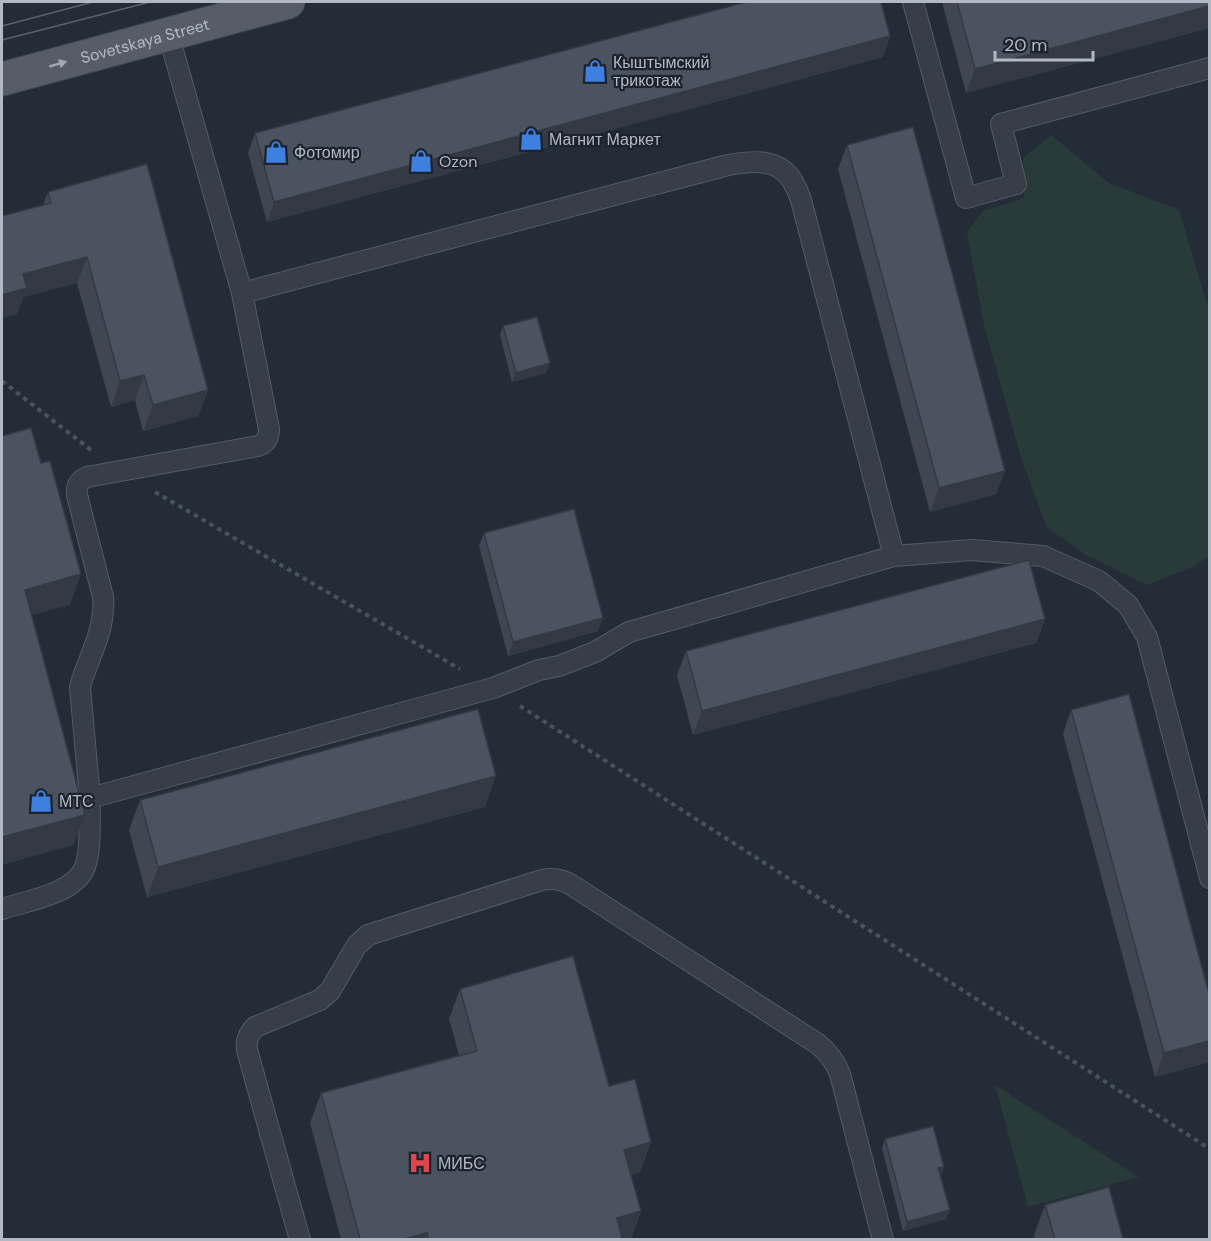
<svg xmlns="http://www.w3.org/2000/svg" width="1211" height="1241" font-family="'DM Sans',sans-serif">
  <rect width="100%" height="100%" fill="#242c37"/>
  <path fill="#293a3a" d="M1051 135 1109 183 1179 210 1209 310V557L1192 567 1147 585 1088 556 1047 528 1022 461 984 325 967 232 983 211 1024 198 1023 158Z
    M995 1085 1139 1177 1028 1207Z"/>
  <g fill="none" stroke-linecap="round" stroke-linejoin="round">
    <g stroke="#565c66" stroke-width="22">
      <path id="service" d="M913 2 966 198 1016 184 1001 124 1210 68
        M242 293 728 165C751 161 779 157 793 182 796 187 799 194 801 200L894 556
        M90 798 80 688 82 680C91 653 106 626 103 597L77 495C76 485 79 481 87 477L258 446C266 443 269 438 269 429L242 293 168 33
        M2 909C26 901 73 894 84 869 92 853 89 817 90 798L493 688 539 670 559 666 595 652 629 632 894 556 972 550 1043 556 1099 581 1128 605 1147 637 1210 878
        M300 1240 247 1050C246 1040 248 1035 255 1027L320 1000 330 991 357 945 368 935 542 880C553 878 560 879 570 884L818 1044C829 1053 835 1061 840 1074L883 1240"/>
    </g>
    <g stroke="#414751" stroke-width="35">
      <g id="primary">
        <path id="s1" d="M2 79 288 2"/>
      </g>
    </g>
    <path stroke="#465558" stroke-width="4" stroke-dasharray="4.5 4.5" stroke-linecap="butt" d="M2 381 91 450
      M155 492 460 669
      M520 706 1210 1149"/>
    <use href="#service" stroke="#373e48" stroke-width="20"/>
    <use href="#primary" stroke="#565d68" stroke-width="33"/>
    <path stroke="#5a626f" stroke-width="1.5" d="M2 26 93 2
      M2 40 150 2"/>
  </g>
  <path fill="#404753" d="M942 2H1209V28L966 93Z
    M890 36 883 57 267 222 248 153 255 133Z
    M847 145 1005 471 996 494 930 512 838 169Z
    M48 192 208 390 198 416 143 431 135 400 111 407 77 283 23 297 17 314 2 318V216L43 205Z
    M503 326 546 373 512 382 500 335Z
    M484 533 603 618 598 631 508 656 479 546Z
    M1045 619 1036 643 693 735 677 675 686 651Z
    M1071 710 1209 994V1062L1155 1077 1063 734Z
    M140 800 485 807 147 897 129 830Z
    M460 989 609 1086 651 1142 640 1172 631 1175 641 1211 631 1239H341L310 1123 321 1093 459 1055 449 1019Z
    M885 1139 941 1176 950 1210 946 1219 903 1231 882 1148Z
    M1045 1205 1123 1239H1035L1034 1235Z"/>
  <path fill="#343a44" d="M1209 6V28L966 93 975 69Z
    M890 36 883 57 267 222 274 202Z
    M87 257 77 283 23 297 17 314 2 318V295L23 274Z
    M550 363 546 373 512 382 516 373Z
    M144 375 135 400 111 407 120 381Z
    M208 390 198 416 143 431 153 405Z
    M1005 471 996 494 930 512 939 488Z
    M81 574 70 605 14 620 25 590Z
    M603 618 598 631 508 656 513 642Z
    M1045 619 1036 643 693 735 702 711Z
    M496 776 485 807 147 897 158 867Z
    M85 815 74 845 2 865V837Z
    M1209 1041V1062L1155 1077 1164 1053Z
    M651 1142 640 1172 613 1180 624 1150Z
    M944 1167 941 1176 938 1168Z
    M950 1210 946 1219 903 1231 907 1222Z
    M641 1211 631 1239H609L617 1218Z
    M427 1233 425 1239H404Z"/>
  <path fill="#4b5361" stroke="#343a44" stroke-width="1.5" d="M746 2H881L890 36 274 202 255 133Z
    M957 2H1209V6L975 69Z
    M913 127 1005 471 939 488 847 145Z
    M147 164 208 390 153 405 144 375 120 381 87 257 23 274 27 288 2 295V216L51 203 48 192Z
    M537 317 550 363 516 373 503 326Z
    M31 428 41 463 50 461 81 574 25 590 85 815 2 837V436Z
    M574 509 603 618 513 642 484 533Z
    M1029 560 1045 619 702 711 686 651Z
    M1129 694 1209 994V1041L1164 1053 1071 710Z
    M478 709 496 776 158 867 140 800Z
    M573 956 609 1086 635 1079 651 1142 624 1150 641 1211 617 1218 622 1239H429L427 1233 404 1239H360L321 1093 477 1051 460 989Z
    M933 1126 944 1167 938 1168 950 1210 907 1222 885 1139Z
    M1109 1187 1123 1239H1055L1045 1205Z"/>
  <defs><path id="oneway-solid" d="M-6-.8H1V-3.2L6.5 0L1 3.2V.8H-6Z" transform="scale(1.5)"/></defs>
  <use fill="#a0a7b2" href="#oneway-solid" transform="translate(58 64) rotate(-16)"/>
  <defs>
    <g id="shop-bare" transform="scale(1.8)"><path d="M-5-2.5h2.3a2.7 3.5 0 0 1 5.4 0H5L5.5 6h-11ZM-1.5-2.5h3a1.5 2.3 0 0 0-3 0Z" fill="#3f7fe0" stroke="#1d232d" stroke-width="2.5" paint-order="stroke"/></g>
    <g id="hospital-bare" transform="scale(1.8)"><path d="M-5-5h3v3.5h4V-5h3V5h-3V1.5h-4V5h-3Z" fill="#e0444e" stroke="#1d232d" stroke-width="2.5" paint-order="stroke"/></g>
  </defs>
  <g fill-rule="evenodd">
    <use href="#shop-bare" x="595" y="71"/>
    <use href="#shop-bare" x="531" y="139"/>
    <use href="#shop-bare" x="276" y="152"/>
    <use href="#shop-bare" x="421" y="161"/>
    <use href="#shop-bare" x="41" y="801"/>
    <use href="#hospital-bare" x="420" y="1163"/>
  </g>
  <g text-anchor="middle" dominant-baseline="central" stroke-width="4.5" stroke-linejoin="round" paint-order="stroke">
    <g font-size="16" fill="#b3b9c4" stroke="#1d232d">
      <text stroke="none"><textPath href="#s1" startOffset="148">Sovetskaya Street</textPath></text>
    </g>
    <g font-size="16" fill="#b3b9c4" stroke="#1d232d" text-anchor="start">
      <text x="613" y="62">Кыштымский<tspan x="613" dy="18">трикотаж</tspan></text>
      <text x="549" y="139">Магнит Маркет</text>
      <text x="294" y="152">Фотомир</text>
      <text x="439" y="161">Ozon</text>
      <text x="59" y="801">МТС</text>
      <text x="438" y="1163">МИБС</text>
    </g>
  </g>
  <rect width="1211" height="1241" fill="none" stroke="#b3b9c4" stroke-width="6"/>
  <path d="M995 51v9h98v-9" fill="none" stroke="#b3b9c4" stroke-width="3"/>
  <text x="1004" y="51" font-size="18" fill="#b3b9c4" stroke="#1d232d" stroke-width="4.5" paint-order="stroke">20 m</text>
</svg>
